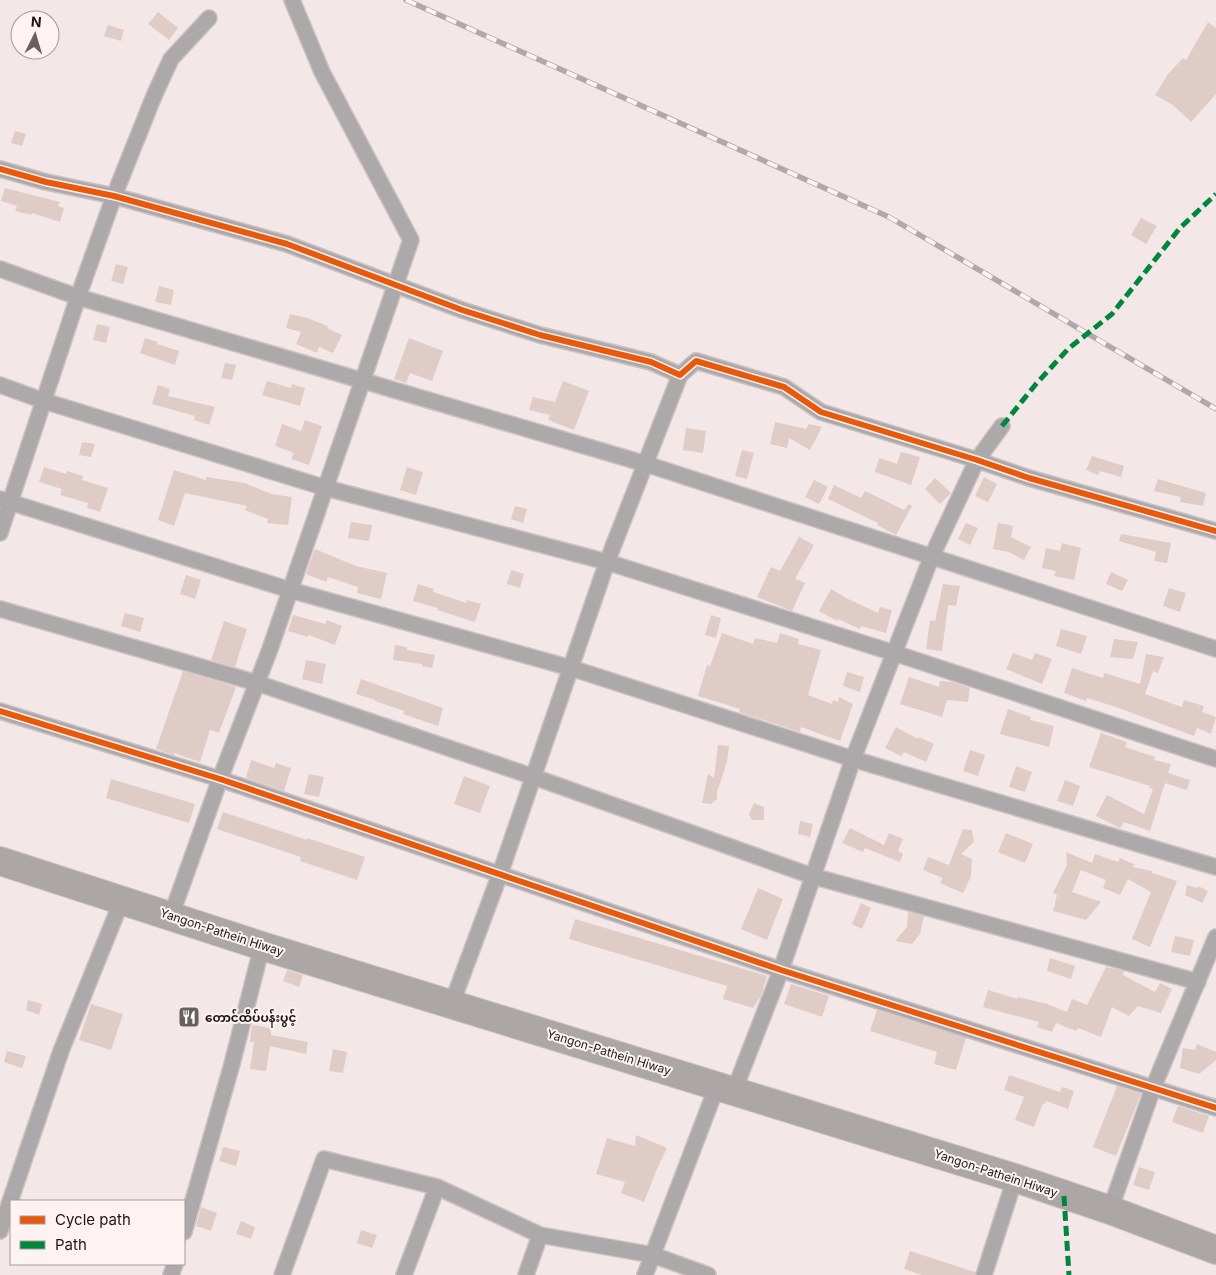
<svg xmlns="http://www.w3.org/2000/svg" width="1216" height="1275" font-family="Inter,'Noto Sans Myanmar',sans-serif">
  <rect width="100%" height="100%" fill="#f4e7e7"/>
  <path fill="#e0ccc6" d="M158 12 178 28 169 40 148 24Z
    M1208 22 1216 28V94L1191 122 1173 105 1155 95 1168 74 1183 58 1186 60Z
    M108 25 124 30 121 41 104 36Z
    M15 131 26 134 22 146 11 143Z
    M5 188 60 202 58 206 64 208 60 222 32 213 31 215 15 211 17 206 1 201Z
    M1141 218 1157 226 1146 244 1131 235Z
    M116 264 128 267 123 284 111 281Z
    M159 286 174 290 171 305 155 302Z
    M290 314 307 318 328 326 327 328 342 335 333 353 319 347 317 353 296 344 301 332 286 328Z
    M97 324 110 327 106 343 93 340Z
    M145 338 158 342 157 344 179 351 175 365 140 353Z
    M409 338 443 351 432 381 410 373 406 383 394 379Z
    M225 363 236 365 232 380 221 378Z
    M267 381 291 388 292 384 305 388 300 406 262 395Z
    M563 381 589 391 574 430 548 420 550 415 529 410 533 397 555 402Z
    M158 385 170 389 168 396 215 407 209 425 194 420 195 416 152 404Z
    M305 420 322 426 309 465 291 459 294 453 275 446 282 424 301 431Z
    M775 422 806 429 809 424 822 427 810 450 789 438 787 448 770 444Z
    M686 428 706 431 703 453 683 450Z
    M82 442 95 444 91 457 79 455Z
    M742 450 754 453 747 479 735 476Z
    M901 452 920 457 911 485 875 472 879 458 897 464Z
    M1092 456 1124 466 1121 477 1100 471 1098 475 1086 470Z
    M44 467 66 474 67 471 83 476 82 480 108 488 100 512 87 508 88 503 60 495 62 489 39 482Z
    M407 467 423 472 416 495 400 490Z
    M174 470 206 480V477L245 483 271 494 292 497 288 525 267 523 268 519 245 510 247 506 185 493 174 526 158 520Z
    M984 477 997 484 988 502 975 496Z
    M935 478 951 493 940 504 925 489Z
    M1158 479 1206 493 1203 506 1180 502 1181 497 1154 491Z
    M814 480 828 487 819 504 805 497Z
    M834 485 861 498 865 491 904 510 909 504 912 506 896 535 877 525 878 523 828 499Z
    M515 506 527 509 523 523 511 519Z
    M351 522 372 525 369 541 348 538Z
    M966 523 978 528 970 545 958 539Z
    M998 523 1013 526 1011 537 1031 547 1024 560 1009 552 993 549Z
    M1121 534 1171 543 1167 563 1154 561 1156 552 1119 541Z
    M799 537 814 545 795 579 805 583 792 611 757 597 771 567 780 571Z
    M1062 543 1081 548 1074 580 1054 576 1056 571 1042 568 1046 548 1060 551Z
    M315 549 356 566 387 573 381 599 357 593 358 587 328 577 326 582 306 574Z
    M511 570 524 574 520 588 507 584Z
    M1111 572 1128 580 1122 591 1106 584Z
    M186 575 201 580 195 599 180 594Z
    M418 584 434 589 433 592 466 603 467 600 481 604 475 622 437 610 438 608 413 601Z
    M943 584 960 586 956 606 948 605 942 651 926 649 930 620 935 621Z
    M1169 588 1186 593 1180 612 1163 606Z
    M831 589 848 599 878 613 880 607 892 610 886 633 861 626 860 629 838 619 837 621 819 611Z
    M125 613 144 618 140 632 121 626Z
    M293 615 325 624 327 620 342 626 335 645 309 635 308 637 288 631Z
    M711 615 721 618 716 638 705 635Z
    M224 621 247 629 235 667 211 660Z
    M1061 629 1087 636 1081 654 1056 646Z
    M722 633 753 644 755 638 777 643 780 633 799 639 798 644 821 650 808 695 832 704 833 700 838 702 839 697 853 704 840 741 801 727 800 732 742 713 739 712 740 709 698 696 707 665 710 666Z
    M1114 639 1138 642 1133 659 1110 657Z
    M395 645 407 647V650L435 655 432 668 422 666V664L393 660Z
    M1013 653 1032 660 1035 653 1052 659 1042 684 1006 669Z
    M1146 654 1164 657 1158 673 1153 671 1145 694 1182 707 1184 700 1204 706 1202 712 1216 717 1211 734 1197 728 1194 736 1116 707 1087 698 1086 701 1064 693 1072 668 1103 678 1104 673 1140 684Z
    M306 660 326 664 322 684 302 679Z
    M183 671 236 687 219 733 210 730 200 762 174 753V755L156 749Z
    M847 672 864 677 860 692 843 686Z
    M909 677 939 687 940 681 953 682 970 688 968 702 947 700 942 717 900 704Z
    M361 679 443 708 438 726 403 714 404 711 375 701V700L356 694Z
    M1008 709 1031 717 1030 720 1054 726 1049 747 1000 734Z
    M896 727 918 739 919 737 934 744 926 762 904 752 901 756 885 748Z
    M1101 733 1127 742 1125 747 1155 757 1154 760 1171 764 1168 773 1190 780 1187 790 1165 783 1150 831 1124 822 1120 828 1096 816 1107 795 1144 814 1153 789 1149 788 1150 786 1089 767Z
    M718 745 729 746 727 762 717 792V799L711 804 702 803 708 774 714 778Z
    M970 750 985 755 978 776 963 771Z
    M251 760 274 768 276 763 291 768 284 791 246 778Z
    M1016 766 1032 772 1025 792 1009 787Z
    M309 774 324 777 319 797 304 794Z
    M464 776 490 786 480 813 454 804Z
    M111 779 195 804 189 823 106 798Z
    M1065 780 1080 786 1073 806 1057 801Z
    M754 803 764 807V820H752L749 814Z
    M223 812 307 840V838L365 857 357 880 300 861 301 857 217 829Z
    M800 821 813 824 810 837 798 834Z
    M850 828 884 845 889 833 903 839 898 851 903 854 900 862 865 848 863 852 842 843Z
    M963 829 972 830 974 842 961 854 972 859 971 876 963 893 940 883 943 878 923 870 928 857 949 865Z
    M1006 833 1033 844 1025 863 998 852Z
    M1066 852 1092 863 1095 854 1118 862 1120 858 1134 864 1133 867 1152 871V873L1177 881 1150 947 1132 939 1151 892 1128 879 1120 895 1103 888 1106 880 1081 870 1072 892 1101 902 1086 920 1053 911 1057 895 1053 893 1067 865Z
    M1187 885 1197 888 1198 886 1208 891 1202 903 1185 895Z
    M758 888 783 899 767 940 741 929Z
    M861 903 871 908 862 929 852 924Z
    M908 912 924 916 920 934 912 944 895 941 907 927Z
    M575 919 767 976 761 996 753 1008 723 999 727 986 569 939Z
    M1175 936 1194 940 1190 956 1171 952Z
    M1050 958 1075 966 1071 979 1047 971Z
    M1106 967 1124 971 1123 975 1155 992 1160 983 1172 989 1161 1013 1138 1006 1129 1016 1112 1007 1101 1037 1078 1028 1076 1031 1056 1023 1052 1032 1037 1027 1039 1022 983 1007 988 990 1017 999 1018 997 1047 1004 1067 1012 1072 999 1087 1005Z
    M287 970 303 975 299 987 283 981Z
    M791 984 829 996 822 1017 784 1004Z
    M28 1000 42 1004 39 1015 26 1010Z
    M91 1004 123 1014 111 1050 79 1040Z
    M877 1010 966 1038 956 1070 934 1064 937 1052 870 1031Z
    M252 1025 271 1028V1035L308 1042 306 1054 270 1046 266 1071 250 1069 254 1042H250Z
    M1197 1044 1216 1052V1060L1199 1074 1180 1068 1183 1048 1195 1050Z
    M333 1049 347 1052 343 1073 329 1071Z
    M7 1051 26 1056 22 1068 4 1062Z
    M1009 1075 1060 1092 1062 1087 1074 1091 1068 1109 1046 1101 1045 1104 1043 1103 1034 1127 1015 1120 1024 1097 1004 1090Z
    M1117 1086 1141 1094 1116 1156 1093 1147Z
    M1178 1106 1209 1116 1203 1133 1172 1122Z
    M636 1135 667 1148 657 1169 644 1202 621 1193 625 1182 596 1174 607 1138 635 1146Z
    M223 1147 240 1151 236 1166 219 1161Z
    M1139 1167 1155 1172 1149 1190 1133 1185Z
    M201 1207 217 1213 211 1231 196 1226Z
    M241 1221 255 1227 251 1239 236 1234Z
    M361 1230 377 1235 372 1248 357 1243Z
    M910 1251 975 1272V1275H922L904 1269Z"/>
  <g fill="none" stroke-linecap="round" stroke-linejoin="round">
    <g stroke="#cdc2c2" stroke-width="18">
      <path id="street" d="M0 169 46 182 114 196 287 244 462 310 540 335 651 362 680 375 696 361 784 387 821 412 977 460 1029 478 1216 531
        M0 269 78 297 646 464 1216 649
        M0 385 44 401 326 488 607 562 894 653 1216 759
        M0 499 290 590 571 668 853 759 1216 867
        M0 533 78 297 114 196 154 96 171 59 209 18
        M0 609 257 683 534 777 812 876 1198 982
        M0 711 220 779 781 970 1216 1108
        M171 916 220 779 270 649 411 240 322 72 292 0
        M452 1003 500 874 607 562 680 375
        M734 1091 781 970 853 759 931 558 977 460 1002 426
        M1110 1210 1153 1088 1216 937
        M0 1231 61 1051 122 900
        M184 1232 232 1064 262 946
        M171 1275 175 1264
        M282 1275 324 1159 437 1187 540 1235 653 1255 708 1275
        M404 1275 437 1187
        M526 1275 540 1235
        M645 1275 717 1086
        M984 1275 1015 1178"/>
    </g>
    <g stroke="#cdc2c2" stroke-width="30">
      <path id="highway" d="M0 861 262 946 1015 1178 1110 1210 1216 1250"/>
    </g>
    <use href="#street" stroke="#ada9aa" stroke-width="15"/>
    <use href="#highway" stroke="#ada6a6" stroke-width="28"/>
    <g stroke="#b0a9aa" stroke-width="5.5">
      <path id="rail" d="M406 0 889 217 1216 409"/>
    </g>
    <use href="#rail" stroke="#fdf3f3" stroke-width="4" stroke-dasharray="11" stroke-linecap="butt"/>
    <path stroke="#00873e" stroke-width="5" stroke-dasharray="10 5" stroke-linecap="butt" d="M1002 426 1036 384 1068 349 1112 314 1180 228 1216 194
      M1064 1196 1069 1275"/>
    <g stroke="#fdf3f3" stroke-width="9">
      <path id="cycleway" d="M0 169 46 182 114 196 287 244 462 310 540 335 651 362 680 375 696 361 784 387 821 412 977 460 1029 478 1216 531
        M0 711 220 779 781 970 1216 1108"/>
    </g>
    <use href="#cycleway" stroke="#e8590c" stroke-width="6"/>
  </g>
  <defs>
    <g id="restaurant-square" transform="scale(1.125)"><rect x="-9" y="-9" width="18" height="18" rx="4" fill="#695f5f" stroke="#fdf3f3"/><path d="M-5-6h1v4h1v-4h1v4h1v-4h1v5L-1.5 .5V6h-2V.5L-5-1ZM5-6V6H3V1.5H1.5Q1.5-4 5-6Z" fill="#fff"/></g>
  </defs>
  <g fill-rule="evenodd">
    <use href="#restaurant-square" x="189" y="1017"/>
  </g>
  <g text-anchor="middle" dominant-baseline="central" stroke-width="4" stroke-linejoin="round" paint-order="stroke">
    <g font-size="12" fill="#1e1616" stroke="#fdf3f3">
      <text transform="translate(222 932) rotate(18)">Yangon-Pathein Hiway</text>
      <text transform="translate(609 1052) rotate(17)">Yangon-Pathein Hiway</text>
      <text transform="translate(996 1173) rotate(18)">Yangon-Pathein Hiway</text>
    </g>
    <g font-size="12" font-weight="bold" fill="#1e1616" stroke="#fdf3f3" text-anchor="start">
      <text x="205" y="1017">တောင်ထိပ်ပန်းပွင့်</text>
    </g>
  </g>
  <rect x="10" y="1200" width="175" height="65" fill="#fdf3f3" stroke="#a49b9b"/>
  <rect x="20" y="1216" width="25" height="8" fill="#e8590c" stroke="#a49b9b"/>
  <text x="55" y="1225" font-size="15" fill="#1e1616">Cycle path</text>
  <rect x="20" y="1241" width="25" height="8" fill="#00873e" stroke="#a49b9b"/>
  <text x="55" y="1250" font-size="15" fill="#1e1616">Path</text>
  <g transform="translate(35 35) rotate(5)"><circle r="24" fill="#fdf3f3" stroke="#a49b9b"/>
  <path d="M0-4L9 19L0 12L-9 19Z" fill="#695f5f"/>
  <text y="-8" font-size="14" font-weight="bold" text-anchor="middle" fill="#1e1616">N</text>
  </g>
</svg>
